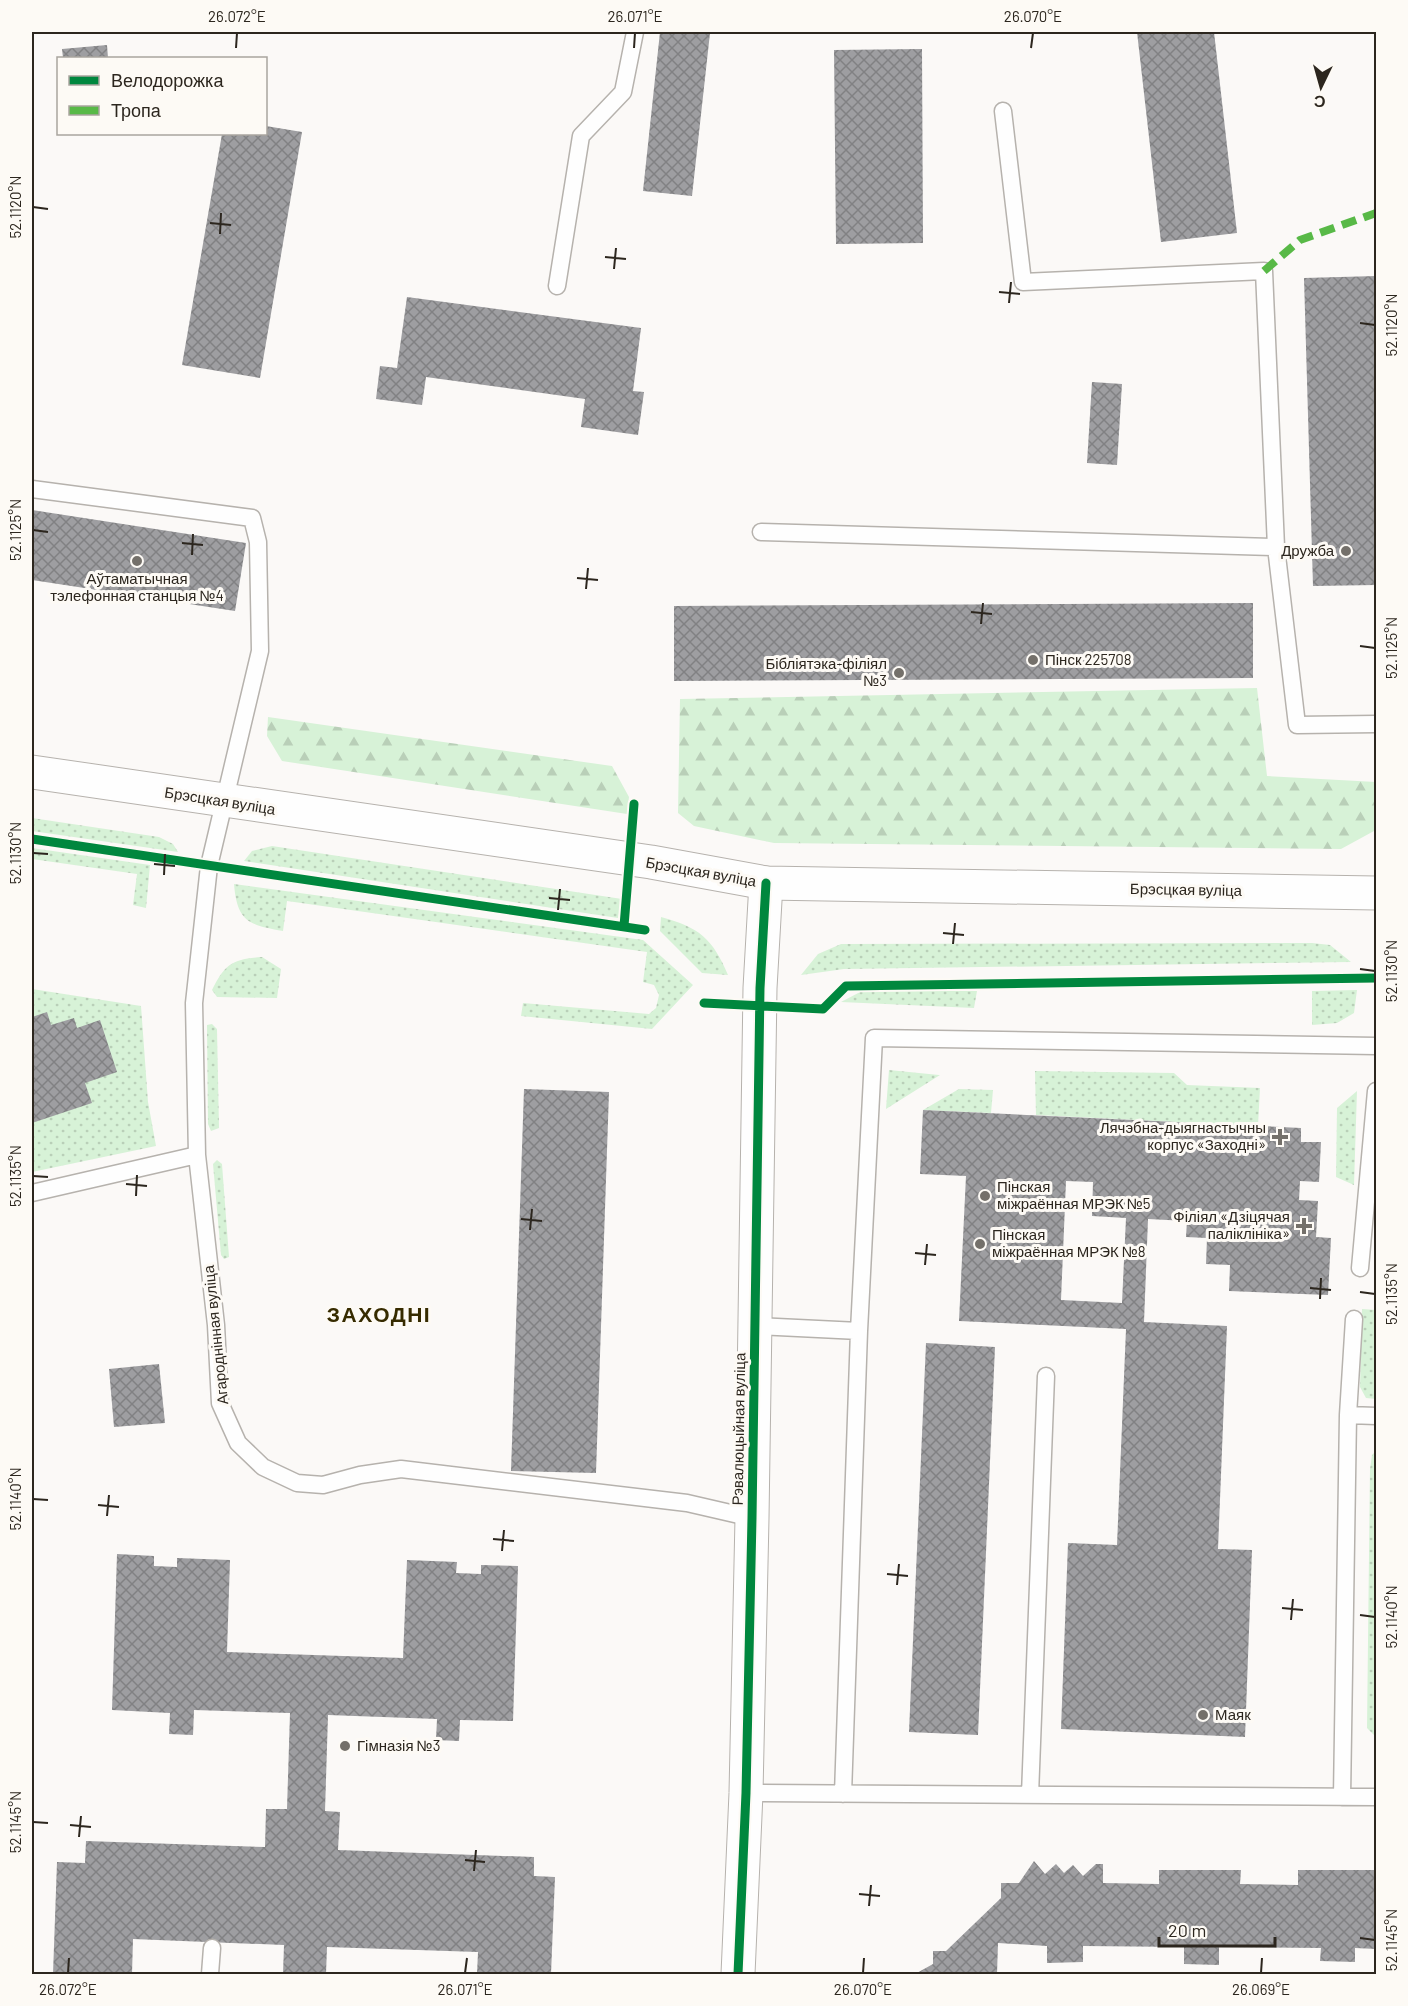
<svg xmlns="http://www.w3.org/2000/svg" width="1408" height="2006" font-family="Barlow,sans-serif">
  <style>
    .grass { fill: url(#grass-dots) }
    .forest { fill: url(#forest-firs) }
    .building { fill: url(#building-cross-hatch); fill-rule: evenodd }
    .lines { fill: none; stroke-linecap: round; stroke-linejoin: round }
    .lane-casing { stroke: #b6b2ad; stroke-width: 19 }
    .secondary-casing { stroke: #b6b2ad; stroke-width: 35 }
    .primary-casing { stroke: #b6b2ad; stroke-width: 35 }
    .lane { stroke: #fefefe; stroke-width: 16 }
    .secondary { stroke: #fefefe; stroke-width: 33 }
    .primary { stroke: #fefefe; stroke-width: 33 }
    .quiet { stroke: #58b947; stroke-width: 8; stroke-dasharray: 15 8; stroke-linecap: butt }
    .cycleway-casing { stroke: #fdfaf5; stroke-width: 13 }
    .cycleway { stroke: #00873e; stroke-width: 9 }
    .ticks { fill: none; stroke: #2c261e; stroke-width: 2 }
    .poi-dot { fill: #74706a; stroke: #fdfaf5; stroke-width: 2 }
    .labels { text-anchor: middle; stroke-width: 6; stroke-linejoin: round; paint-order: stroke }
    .poi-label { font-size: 15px; fill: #2c261e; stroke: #fdfaf5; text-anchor: start }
    .street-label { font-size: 15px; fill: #2c261e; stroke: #fdfaf5 }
    .district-label { font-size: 21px; font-weight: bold; letter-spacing: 1.5px; fill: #362b00; stroke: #fdfaf5 }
    .neatline { fill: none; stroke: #2c261e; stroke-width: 2 }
    .ticks-label { font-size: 15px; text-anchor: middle; fill: #2c261e }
  </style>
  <defs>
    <pattern id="grass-dots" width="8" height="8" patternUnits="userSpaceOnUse" patternTransform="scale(1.5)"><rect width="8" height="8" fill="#d7f2d7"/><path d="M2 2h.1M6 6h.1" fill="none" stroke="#b9cfb8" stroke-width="1.8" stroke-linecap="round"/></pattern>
    <pattern id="forest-firs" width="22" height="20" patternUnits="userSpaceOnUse" patternTransform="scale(1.5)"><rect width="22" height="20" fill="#d7f2d7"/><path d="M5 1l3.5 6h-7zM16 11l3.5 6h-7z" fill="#b9cfb8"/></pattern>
    <pattern id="building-cross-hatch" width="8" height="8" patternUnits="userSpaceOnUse" patternTransform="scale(1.5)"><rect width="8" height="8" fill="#9e9ea1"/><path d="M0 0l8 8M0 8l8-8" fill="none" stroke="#818183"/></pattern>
  </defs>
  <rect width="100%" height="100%" fill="#fbf9f7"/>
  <path class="grass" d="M32,818L159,837L173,844L178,852L32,831Z
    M272,846L622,899L618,918L244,861L252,851Z
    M32,848L150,865L146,908L133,905L137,874L32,859Z
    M234,884L643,940L693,985L652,1029L521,1016L523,1003L649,1014L656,1008L659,995L654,985L643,982L647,952L287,901L283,931C248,925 237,921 234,884Z
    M661,917C699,927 713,939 728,975L702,973L660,931Z
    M1312,943L1330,945L1351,962L844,969L801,975L818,954L841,944Z
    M262,957L281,969L277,998L217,997L212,990C225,964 232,959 262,957Z
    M32,989L141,1006L148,1102L156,1146L32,1172Z
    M1357,990L1354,1013L1337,1023L1312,1025V991Z
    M862,991H977L974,1008L841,1002Z
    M212,1024L217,1029L219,1128L211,1131L208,1124L207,1025Z
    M889,1070L939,1075H940L886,1109Z
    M1035,1071L1174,1073L1187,1085L1260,1088L1258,1126L1036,1115Z
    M959,1089L993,1090L991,1113L923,1110Z
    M1357,1091L1354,1185L1336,1177L1337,1108Z
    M217,1160L222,1164L229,1257L224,1259L221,1255L213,1164Z
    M1362,1309L1376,1310V1399L1366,1398L1360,1387Z
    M1376,1451V1737L1367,1728L1370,1469L1372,1455Z"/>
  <path class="forest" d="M1257,688L1267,776L1376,782L1374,831L1341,849L774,843L694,826L678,813L680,699Z
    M268,717L612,766L629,797L627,814L282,761L267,736Z"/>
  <path class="building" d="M660,32L710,33L692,196L643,191Z
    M1137,32H1214L1237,233L1161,242Z
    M107,45L108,58H63L62,49Z
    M922,49L923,243L836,244L834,50Z
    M266,126L302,132L260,378L182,365L222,134H266Z
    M1376,276V585L1313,586L1304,278Z
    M407,297L641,328L633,391L644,392L638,435L581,427L585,399L426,377L422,405L376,399L380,366L397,368Z
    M1092,382L1122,384L1117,465L1087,463Z
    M32,510L246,543L235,611L32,580Z
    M1253,603V678L674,681V606Z
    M47,1012L51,1025L74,1018L77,1028L100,1020L117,1072L85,1083L92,1103L32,1123V1017Z
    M524,1089L609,1092L596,1473L511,1471Z
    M923,1110L1301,1128V1142H1321L1319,1182L1300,1181L1299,1200L1318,1201L1316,1237L1331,1238L1328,1295L1229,1291L1230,1265L1206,1264L1207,1238L1186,1237L1187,1221L1148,1219L1144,1322L1227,1326L1218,1549L1252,1550L1245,1737L1061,1729L1068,1543L1117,1545L1126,1329L959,1321L966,1176L920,1174ZM1066,1181L1093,1182L1092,1216L1126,1218L1122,1303L1061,1300Z
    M926,1343L995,1347L978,1735L909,1732Z
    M159,1364L165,1423L114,1427L109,1369Z
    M117,1554L154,1556V1566L177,1567V1558L230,1560L227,1652L403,1658L407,1560L457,1562L456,1573L481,1574V1565L518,1566L513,1721L460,1720L459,1741L436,1740L437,1719L328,1715L325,1811L340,1812L338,1850L534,1857V1876L555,1877L551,1974H477L478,1952L327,1947L326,1974H283L284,1945L133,1939L132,1974H53L57,1862L85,1863L86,1841L265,1847L266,1809H287L290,1713L194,1710L193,1735L169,1734L170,1713L112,1710Z
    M1034,1861L1045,1874L1056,1864L1064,1873L1073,1865L1083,1876L1096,1864H1103V1883L1159,1884V1870H1241L1240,1884L1298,1885V1870H1376V1949L1355,1948V1962L1320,1961L1321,1948L1219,1947V1965L1184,1964V1947L1083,1946V1962L1047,1963V1946L998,1943L997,1974H915L933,1964V1951H946L1001,1898V1883H1019Z"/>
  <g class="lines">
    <g class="lane-casing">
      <path id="lane" d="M1003,111L1023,282L1264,271L1276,547
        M557,286L581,136L623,92L635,32
        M32,489L252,518L258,542L260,651L209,866L194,1003L197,1155L216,1325L220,1403L238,1443L263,1467L297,1483L323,1485L360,1475L401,1469L687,1503L752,1518
        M761,532L1276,547L1297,725L1376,724
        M32,1193L197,1155
        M1360,1268L1376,1091
        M755,1326L859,1331L874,1038L1376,1046
        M1348,1415L1376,1416
        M746,1793L1376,1797
        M843,1794L859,1331
        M1030,1795L1046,1376
        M1342,1797L1348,1415L1354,1319
        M210,1974L212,1948"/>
    </g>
    <g class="secondary-casing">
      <path id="secondary" d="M738,1974L746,1793L752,1518L760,988L766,883"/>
    </g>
    <g class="primary-casing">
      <path id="primary" d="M32,772L651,862L766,883L1376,893"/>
    </g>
    <use href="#lane" class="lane"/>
    <use href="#secondary" class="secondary"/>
    <use href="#primary" class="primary"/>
    <path class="quiet" d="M1264,271L1300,240L1376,213"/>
    <g class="cycleway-casing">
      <path id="cycleway" d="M32,839L645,930
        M624,926L634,804
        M704,1003L823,1009L846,986L1376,978
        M738,1974L746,1793L752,1518L760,988L766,883"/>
    </g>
    <use href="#cycleway" class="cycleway"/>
  </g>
  <path class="ticks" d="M236,48L237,33M634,48L635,33M1031,48L1033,33M33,207L48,209M210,223L231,225M220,234L221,213M605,257L626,259M614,269L616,248M999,292L1020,294M1009,303L1011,282M1360,323L1375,325M33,530L48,532M182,543L203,545M192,555L193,534M577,578L598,580M586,589L588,568M971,612L992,614M981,624L983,603M1360,646L1375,648M33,853L48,854M154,864L175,866M164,875L165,854M549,898L570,900M558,910L560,889M943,933L964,935M953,944L955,923M1360,969L1375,971M33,1176L48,1177M126,1184L147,1186M136,1196L137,1175M521,1219L542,1221M530,1230L532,1209M915,1253L936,1255M925,1265L927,1244M1310,1288L1331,1290M1360,1292L1375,1294M1320,1299L1321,1278M33,1499L48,1500M98,1505L119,1507M107,1516L109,1495M493,1539L514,1541M502,1551L504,1530M887,1574L908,1576M897,1585L899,1564M1282,1608L1303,1610M1360,1615L1375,1617M1291,1620L1293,1599M33,1822L48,1823M70,1825L91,1827M79,1837L81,1816M465,1860L485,1862M474,1871L476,1850M859,1894L880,1896M869,1906L871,1885M1360,1938L1375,1940M68,1973L69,1958M465,1973L467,1958M863,1973L864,1958M1261,1973L1262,1958"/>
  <g class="poi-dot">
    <circle cx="1346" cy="551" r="6"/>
    <circle cx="137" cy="561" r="6"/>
    <circle cx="1033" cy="660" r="6"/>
    <circle cx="899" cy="673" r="6"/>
    <path d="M1277 1128h6v6h6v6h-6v6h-6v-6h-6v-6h6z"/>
    <circle cx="985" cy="1196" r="6"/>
    <path d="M1301 1217h6v6h6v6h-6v6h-6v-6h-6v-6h6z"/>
    <circle cx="980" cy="1244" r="6"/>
    <circle cx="1203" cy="1715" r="6"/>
    <circle cx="345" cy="1746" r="6"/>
  </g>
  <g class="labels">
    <g class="poi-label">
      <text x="1334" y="556" text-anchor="end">Дружба</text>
      <text x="137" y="584" text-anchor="middle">Аўтаматычная<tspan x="137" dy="17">тэлефонная станцыя №4</tspan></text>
      <text x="1045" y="665">Пінск 225708</text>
      <text x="887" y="669" text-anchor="end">Бібліятэка-філіял<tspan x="887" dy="17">№3</tspan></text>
      <text x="1266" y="1133" text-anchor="end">Лячэбна-дыягнастычны<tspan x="1266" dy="17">корпус «Заходні»</tspan></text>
      <text x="997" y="1192">Пінская<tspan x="997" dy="17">міжраённая МРЭК №5</tspan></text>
      <text x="1290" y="1222" text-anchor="end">Філіял «Дзіцячая<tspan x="1290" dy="17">паліклініка»</tspan></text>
      <text x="992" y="1240">Пінская<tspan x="992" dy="17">міжраённая МРЭК №8</tspan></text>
      <text x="1215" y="1720">Маяк</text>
      <text x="357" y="1751">Гімназія №3</text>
    </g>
    <g class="street-label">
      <text transform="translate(220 801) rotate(9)" y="5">Брэсцкая вуліца</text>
      <text transform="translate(701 872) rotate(10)" y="5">Брэсцкая вуліца</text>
      <text transform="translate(1186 890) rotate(1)" y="5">Брэсцкая вуліца</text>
      <text transform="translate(216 1335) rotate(-96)" y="5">Агароднінная вуліца</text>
      <text transform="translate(739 1429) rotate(-89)" y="5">Рэвалюцыйная вуліца</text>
    </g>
    <g class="district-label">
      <text x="379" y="1322">ЗАХОДНІ</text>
    </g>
  </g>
  <rect width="1408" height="2006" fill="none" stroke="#fdfaf5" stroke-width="66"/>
  <rect x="57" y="57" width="210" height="78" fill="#fdfaf5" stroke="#a9a59f" stroke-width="1.5"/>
  <rect x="69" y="76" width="30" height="9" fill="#00873e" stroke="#a9a59f" stroke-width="1.5"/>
  <text x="111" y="87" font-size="18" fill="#2c261e">Велодорожка</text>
  <rect x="69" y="106" width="30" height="9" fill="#58b947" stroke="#a9a59f" stroke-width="1.5"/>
  <text x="111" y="117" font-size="18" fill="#2c261e">Тропа</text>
  <g transform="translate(1321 87) rotate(185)" stroke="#fdfaf5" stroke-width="4.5" paint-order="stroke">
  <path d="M0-4.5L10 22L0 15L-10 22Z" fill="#2c261e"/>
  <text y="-9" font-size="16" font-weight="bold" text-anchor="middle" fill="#2c261e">С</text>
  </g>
  <path d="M1159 1937v9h116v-9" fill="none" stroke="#2c261e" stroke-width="3"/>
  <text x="1168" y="1937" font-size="18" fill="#2c261e" stroke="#fdfaf5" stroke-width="4.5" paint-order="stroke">20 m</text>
  <rect x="33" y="33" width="1342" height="1940" class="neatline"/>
  <g class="ticks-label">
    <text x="237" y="22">26.072°E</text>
    <text x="635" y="22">26.071°E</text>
    <text x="1033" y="22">26.070°E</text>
    <text transform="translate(16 207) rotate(-90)" y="5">52.1120°N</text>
    <text transform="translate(1392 325) rotate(-90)" y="5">52.1120°N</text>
    <text transform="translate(16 530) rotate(-90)" y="5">52.1125°N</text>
    <text transform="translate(1392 648) rotate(-90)" y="5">52.1125°N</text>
    <text transform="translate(16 853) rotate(-90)" y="5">52.1130°N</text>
    <text transform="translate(1392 971) rotate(-90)" y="5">52.1130°N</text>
    <text transform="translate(16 1176) rotate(-90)" y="5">52.1135°N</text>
    <text transform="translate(1392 1294) rotate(-90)" y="5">52.1135°N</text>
    <text transform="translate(16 1499) rotate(-90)" y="5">52.1140°N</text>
    <text transform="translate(1392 1617) rotate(-90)" y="5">52.1140°N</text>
    <text transform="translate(16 1822) rotate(-90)" y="5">52.1145°N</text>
    <text transform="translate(1392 1940) rotate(-90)" y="5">52.1145°N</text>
    <text x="68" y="1995">26.072°E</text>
    <text x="465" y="1995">26.071°E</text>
    <text x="863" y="1995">26.070°E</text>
    <text x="1261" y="1995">26.069°E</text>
  </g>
</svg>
